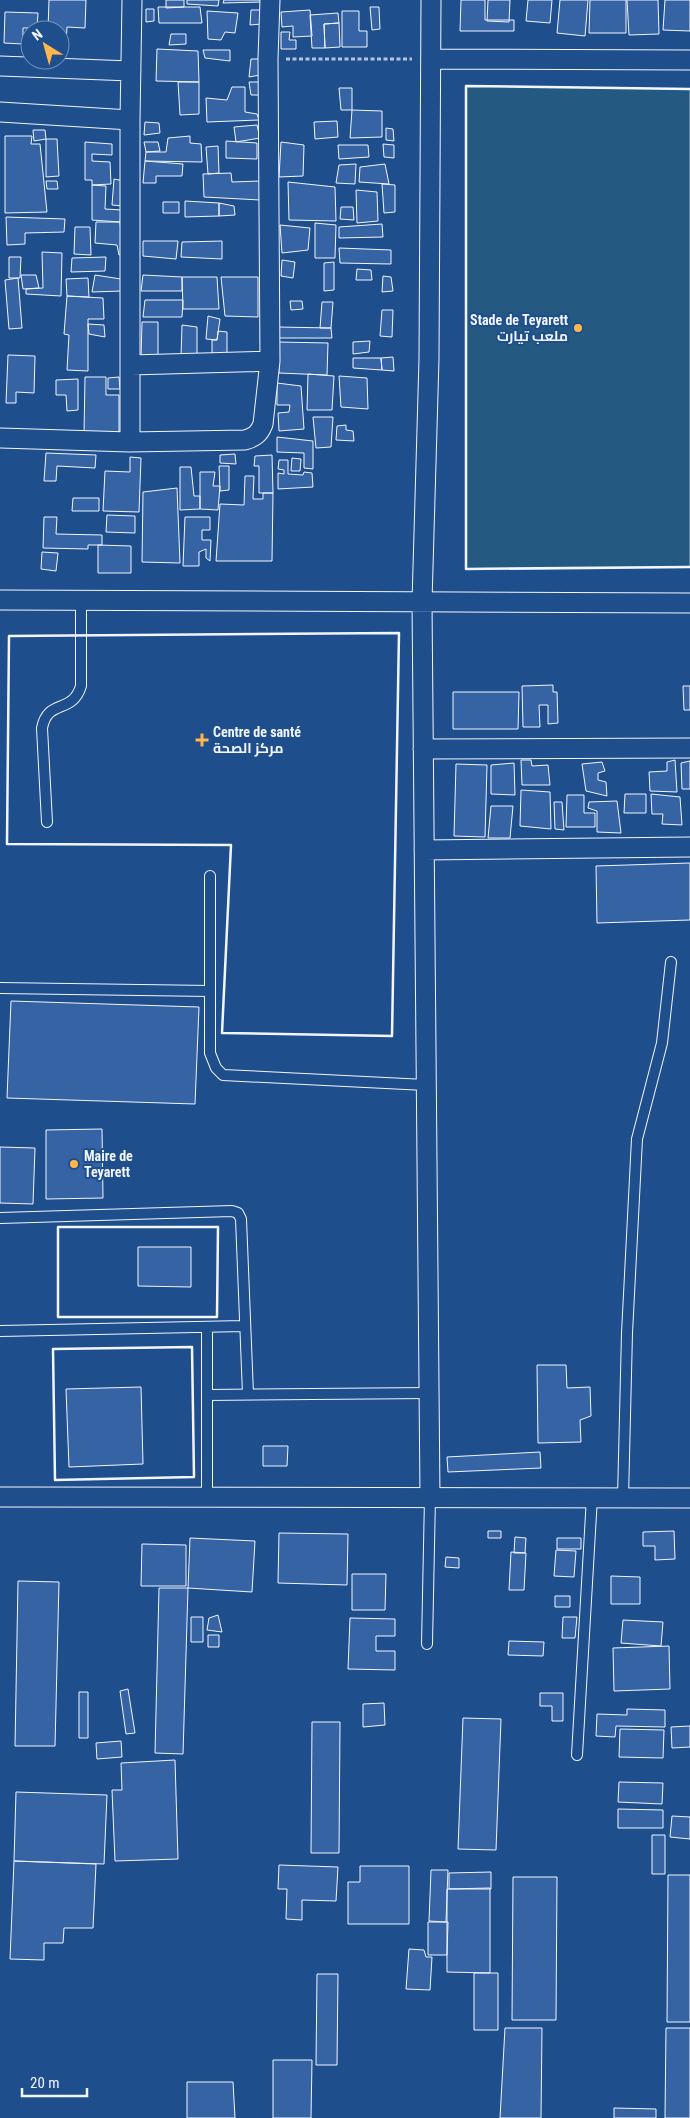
<svg xmlns="http://www.w3.org/2000/svg" width="690" height="2118" font-family="'Roboto Condensed',Cairo,sans-serif">
  <style>
    .green { fill: #245a82; stroke: #a8bbd7 }
    .building { fill: #3563a3; stroke: #f2f6ff }
    .lines { fill: none; stroke-linecap: round; stroke-linejoin: round }
    .lane-casing { stroke: #f2f6ff; stroke-width: 12 }
    .street-casing { stroke: #f2f6ff; stroke-width: 21 }
    .path { stroke: #b3c4dc; stroke-width: 3; stroke-dasharray: 4 2.5; stroke-linecap: butt }
    .lane { stroke: #1f4e8c; stroke-width: 10 }
    .street { stroke: #1f4e8c; stroke-width: 19 }
    .wall { stroke: #f2f6ff; stroke-width: 2.5 }
    .poi-dot { fill: #ffb74d; stroke: #1f4e8c; stroke-width: 2 }
    .labels { text-anchor: middle; stroke-width: 4; stroke-linejoin: round; paint-order: stroke }
    .poi-label { font-size: 14px; font-weight: bold; fill: #f2f6ff; stroke: #1f4e8c; text-anchor: start }
  </style>
  <rect width="100%" height="100%" fill="#1f4e8c"/>
  <path class="green" d="M466,86L690,89V567L466,569Z"/>
  <path class="building" d="M49,0H86L85,28L67,27L66,45H60V30H48Z
    M166,0H184V7L166,8Z
    M187,0H219L218,6L187,4Z
    M224,0H262V2L223,3Z
    M461,0H485V20H514V31H460Z
    M488,0H510L509,22L487,21Z
    M528,0H552L550,23L526,21Z
    M560,0H588L585,36L557,33Z
    M590,0H626V33H589Z
    M627,0H658L659,34L629,35Z
    M665,0H690V31L663,30Z
    M158,7H200L202,23H159Z
    M370,7H379L380,29L372,30Z
    M146,9H154V21L146,22Z
    M251,10H262V24L250,25Z
    M310,10L312,36L293,37V26L282,27L281,12Z
    M207,11L238,13L235,33L225,32L221,40L208,39Z
    M342,11H359V31H367V47H342Z
    M5,12L38,13L37,28H23V44L4,43Z
    M338,13L339,23L324,24L325,48H312L310,15Z
    M339,23L340,47L325,48L324,24Z
    M281,32H290L289,40H296V49H281Z
    M171,34H186V44L169,45Z
    M157,49L198,51L199,82L156,81Z
    M203,50H230V61L205,58Z
    M251,59H261L260,75L249,77Z
    M178,82H199V114L180,115Z
    M249,82H262L260,95H251Z
    M232,87H245V112L257,114L259,120L207,122L206,98L227,100Z
    M339,88H352V110H341Z
    M352,110L382,111V137L350,138Z
    M337,121L338,137L315,139L314,122Z
    M145,122L159,123L160,133L144,135Z
    M257,125L260,138L236,142L234,127Z
    M386,128L393,129L394,141L386,140Z
    M33,130H45L46,139L34,141Z
    M5,136H32L31,144H40L47,212L5,213Z
    M190,136V143L201,144L202,162L145,161L146,152H166L168,138Z
    M46,139H57L59,176L46,177Z
    M226,141L257,143V159L226,158Z
    M85,142L112,144V155L92,154V161L110,162L111,184L92,185V180H85Z
    M144,142H158L160,151L146,152Z
    M281,142L304,145L303,176L279,177Z
    M383,144L394,145V158L384,157Z
    M338,145H368L369,157L339,159Z
    M218,146L219,173L208,174L206,147Z
    M145,161L183,164L182,176H156V183H143Z
    M356,164L355,184L336,183L339,165Z
    M385,164L389,184L359,182L360,167Z
    M231,173L232,182L260,181V200L204,197L203,174Z
    M114,179L124,181L123,206L112,205Z
    M46,181H57L58,189H47Z
    M288,182L335,187L336,221L289,220Z
    M382,184L395,185V212L384,213Z
    M92,185L106,186L105,209L122,210L120,222L92,220Z
    M356,190L377,192L378,221L357,223Z
    M185,201L219,203V216L185,217Z
    M163,202H179V213H163Z
    M219,203L234,206L235,215L219,216Z
    M341,207H353L354,220L340,219Z
    M6,217L65,219L64,232L25,233V244L7,245Z
    M96,222H120L123,254L119,255L117,245L95,243Z
    M315,223L336,225L335,258H315Z
    M382,224L383,237L339,238V227Z
    M280,225L310,228L308,250L282,253Z
    M75,227H90L91,255L74,254Z
    M143,241H178L176,259L143,256Z
    M222,241V259L181,257L182,242Z
    M339,248L391,250V264L340,263Z
    M42,252L62,253L61,296L26,294V289L43,288Z
    M9,257H21L20,278H9Z
    M106,257L105,271L71,272L72,258Z
    M282,260L295,262L293,278L281,276Z
    M334,262V290L324,291V263Z
    M357,269L371,270L372,280H356Z
    M21,275H36L39,288L23,289Z
    M95,275L121,279L122,291L92,292Z
    M143,275L182,277V291H141Z
    M383,276L391,277L393,291L382,292Z
    M182,277H217L219,309H183Z
    M221,277H258V317L225,316Z
    M18,278L22,328L9,329L5,280Z
    M88,278L89,297L67,296L66,279Z
    M67,296L103,298L104,319H88V371L67,370L69,335L64,334Z
    M145,300H183L182,317H143Z
    M290,301H302L303,309L291,310Z
    M322,302H333L331,328H320Z
    M382,310H393L392,337L380,336Z
    M208,316L220,319L217,340L206,339Z
    M142,322H158V357L141,358Z
    M88,324L104,325L105,337L89,334Z
    M182,325L197,327V358L181,357Z
    M278,327L331,328L332,338H278Z
    M218,331L227,332V358L212,356V340H217Z
    M370,341L369,352L353,354V342Z
    M278,342L328,343L327,375L279,373Z
    M8,355L35,356L34,393L16,392V403H6Z
    M393,357L394,371L382,370L381,358Z
    M353,358H381L382,370L353,368Z
    M308,374L334,376L332,410H307Z
    M339,376L367,378L368,409L341,407Z
    M85,377H106V395H119V434H84Z
    M119,377L120,389H108V378Z
    M78,379V410L67,411L66,395H56V380Z
    M277,383L301,386L304,429L279,431L278,413L289,412L290,405H277Z
    M313,417H333L331,447L316,448Z
    M346,425V430L353,431L354,441L336,440L337,426Z
    M277,437L313,441V469L304,468V453L277,452Z
    M46,453L96,455L95,468L57,466L56,481H44Z
    M235,454L236,464L220,463V455Z
    M272,455L273,493H259V466H254L255,456Z
    M130,457L141,458L139,512L103,511L105,471L130,472Z
    M292,458L301,459L300,471H291Z
    M279,460H288V474L303,475L304,472L312,473L313,487L278,489V473L284,474V470L278,469Z
    M219,466H229V490L220,491Z
    M180,467H191L194,496H200V509L180,510Z
    M200,472H215L213,486H220L218,510L200,509Z
    M245,476H254L253,499H263V493H273L272,561H216L220,504L244,505Z
    M177,488L180,563L142,562L143,492Z
    M73,498H99V511H72Z
    M107,515L135,516V533L106,532Z
    M44,517H57L56,534L102,535V545H88V549L43,548Z
    M185,517H210V530H202V540H211L210,561L206,558V549L199,552V566H183Z
    M98,545L131,546V573H98Z
    M42,552L58,553L56,571L41,569Z
    M553,685V692H557L558,723L548,724V705H539L540,727H523L522,686Z
    M683,686H690V710H684Z
    M453,692H519L518,729H453Z
    M521,760H531L532,766L548,765L550,785H522Z
    M675,760L677,792L650,791L649,772L667,771V762Z
    M690,761V789H682L681,763Z
    M602,762L605,771L598,773V780L606,782L607,796L586,791L582,764Z
    M514,763L515,795L491,794V765Z
    M456,764L487,765L485,837L454,836Z
    M521,790L550,792L551,829L520,826Z
    M625,794H646V813H624Z
    M651,794L680,797L682,825L662,824L663,814H652Z
    M567,795H584V813H595V827H566Z
    M617,801L621,833L597,832V811L588,808L589,802Z
    M554,802H562L564,830L555,829Z
    M491,806H513L510,838H488Z
    M690,863V920L597,923L596,866Z
    M11,1001L199,1007L195,1104L7,1098Z
    M102,1129L103,1198L46,1199V1130Z
    M0,1147L35,1148L33,1204L0,1203Z
    M138,1247H191V1287L138,1286Z
    M537,1365H566L567,1388L590,1387L591,1416L580,1420L581,1442L538,1443Z
    M141,1387L143,1464L69,1467L66,1389Z
    M263,1446H288L287,1466H263Z
    M540,1452L541,1468L448,1472L447,1457Z
    M488,1531H501V1538H488Z
    M674,1531L675,1559L655,1560V1546H643V1532Z
    M279,1533L348,1534L347,1585L278,1583Z
    M515,1537L526,1538L525,1553H514Z
    M190,1538L255,1541L252,1592L188,1588Z
    M557,1538H581V1549H557Z
    M142,1544L186,1545V1586H141Z
    M556,1550L576,1551L574,1577L554,1576Z
    M511,1552L526,1553L524,1590H509Z
    M446,1557L459,1558V1568L445,1567Z
    M352,1574H386L385,1610H352Z
    M611,1576L640,1577V1604H611Z
    M18,1581L59,1582L55,1746H15Z
    M159,1588H188L183,1754L155,1753Z
    M555,1596H570V1607H555Z
    M218,1615L222,1632L207,1630L209,1618Z
    M191,1617H203V1642H191Z
    M563,1617H577L575,1638H562Z
    M350,1618L395,1619V1636H376V1651H395V1670L348,1669Z
    M623,1620L663,1622L661,1646L621,1643Z
    M208,1635H219V1647H208Z
    M509,1641L544,1642L543,1656L508,1655Z
    M669,1646L670,1689L614,1691L613,1648Z
    M128,1689L135,1733L126,1734L120,1691Z
    M79,1692H88V1738H79Z
    M540,1693H563V1721H552V1706H540Z
    M384,1703L385,1725L363,1727V1704Z
    M627,1709L665,1710V1727L616,1726L615,1737L596,1736L597,1714L627,1715Z
    M463,1718L501,1719L496,1850L458,1849Z
    M312,1722H340L339,1853H311Z
    M690,1726V1747L672,1748L671,1727Z
    M620,1729L664,1730L663,1758L619,1757Z
    M121,1741L122,1757L97,1759L96,1743Z
    M175,1760L178,1859L115,1861L112,1790H122L121,1763Z
    M619,1782L663,1783L662,1804L618,1802Z
    M16,1792L107,1795L104,1864L14,1861Z
    M618,1809L663,1810V1828H618Z
    M672,1816L690,1817V1839L670,1837Z
    M652,1835H665V1874H652Z
    M14,1861L96,1864L93,1928H64L63,1943H44V1960L10,1959Z
    M279,1865L338,1867L336,1901L302,1900V1920L286,1919L287,1889H278Z
    M360,1866H409V1924H348V1882H360Z
    M431,1870H448L446,1922L429,1921Z
    M491,1872V1889H449V1873Z
    M668,1875H690V2022H667Z
    M513,1877H557L556,2020H512Z
    M490,1888V1973L447,1972V1889Z
    M428,1922H448L447,1955H428Z
    M409,1949L424,1950L426,1957H432L430,1990L406,1989Z
    M474,1973H498V2030H474Z
    M317,1974H338L337,2065H316Z
    M505,2028H542L541,2118H500Z
    M666,2028H690V2118H665Z
    M273,2060H312L311,2118H273Z
    M187,2082H233L235,2118H187Z
    M614,2108L656,2109V2118H614Z"/>
  <g class="lines">
    <g class="lane-casing">
      <path id="lane" d="M47,822L42,728C48,698 72,715 81,686V601
        M210,876V1053L216,1068L223,1075L426,1085
        M0,988L210,991
        M0,1218L232,1211L238,1213L241,1219L248,1394
        M207,1327V1497
        M0,1331L244,1326
        M207,1395L429,1393
        M623,1498L627,1333L637,1139L662,1043L671,962
        M427,1644L430,1497
        M577,1755L592,1497"/>
    </g>
    <g class="street-casing">
      <path id="street" d="M431,59L690,60
        M0,66L131,71
        M0,112L130,120
        M131,365L270,361
        M0,438L130,442L245,440C255,437 259,434 263,424L270,361L268,59L270,0
        M130,442V120L132,0
        M0,600L690,603
        M423,749L690,748
        M424,850L690,847
        M0,1497L690,1498
        M430,1497L422,602L429,359L431,0"/>
    </g>
    <path class="path" d="M286,59H412"/>
    <use href="#lane" class="lane"/>
    <use href="#street" class="street"/>
    <path class="wall" d="M690,89L466,86V569L690,567
      M399,633L392,1036L222,1033L231,845L7,844L9,636Z
      M58,1227H218L217,1317H58Z
      M192,1347L194,1477L55,1480L53,1349Z"/>
  </g>
  <g class="poi-dot">
    <circle cx="578" cy="328" r="5"/>
    <path d="M199.5 732.5h5v5h5v5h-5v5h-5v-5h-5v-5h5z"/>
    <circle cx="74" cy="1164" r="5"/>
  </g>
  <g class="labels">
    <g class="poi-label">
      <text x="568" y="325" text-anchor="end">Stade de Teyarett<tspan x="568" dy="16">ملعب تيارت</tspan></text>
      <text x="213" y="737">Centre de santé<tspan x="213" dy="16">مركز الصحة</tspan></text>
      <text x="84" y="1161">Maire de<tspan x="84" dy="16">Teyarett</tspan></text>
    </g>
  </g>
  <g transform="translate(45 45) rotate(323)"><circle r="24" fill="#1f4e8c" stroke="#7391ba"/>
  <path d="M0-4L9 19L0 12L-9 19Z" fill="#ffb74d"/>
  <text y="-8" font-size="14" font-weight="bold" text-anchor="middle" fill="#f2f6ff">N</text>
  </g>
  <path d="M22 2088v8h65v-8" fill="none" stroke="#f2f6ff" stroke-width="2.5"/>
  <text x="30" y="2088" font-size="15" fill="#f2f6ff" stroke="#1f4e8c" stroke-width="4" paint-order="stroke">20 m</text>
</svg>
